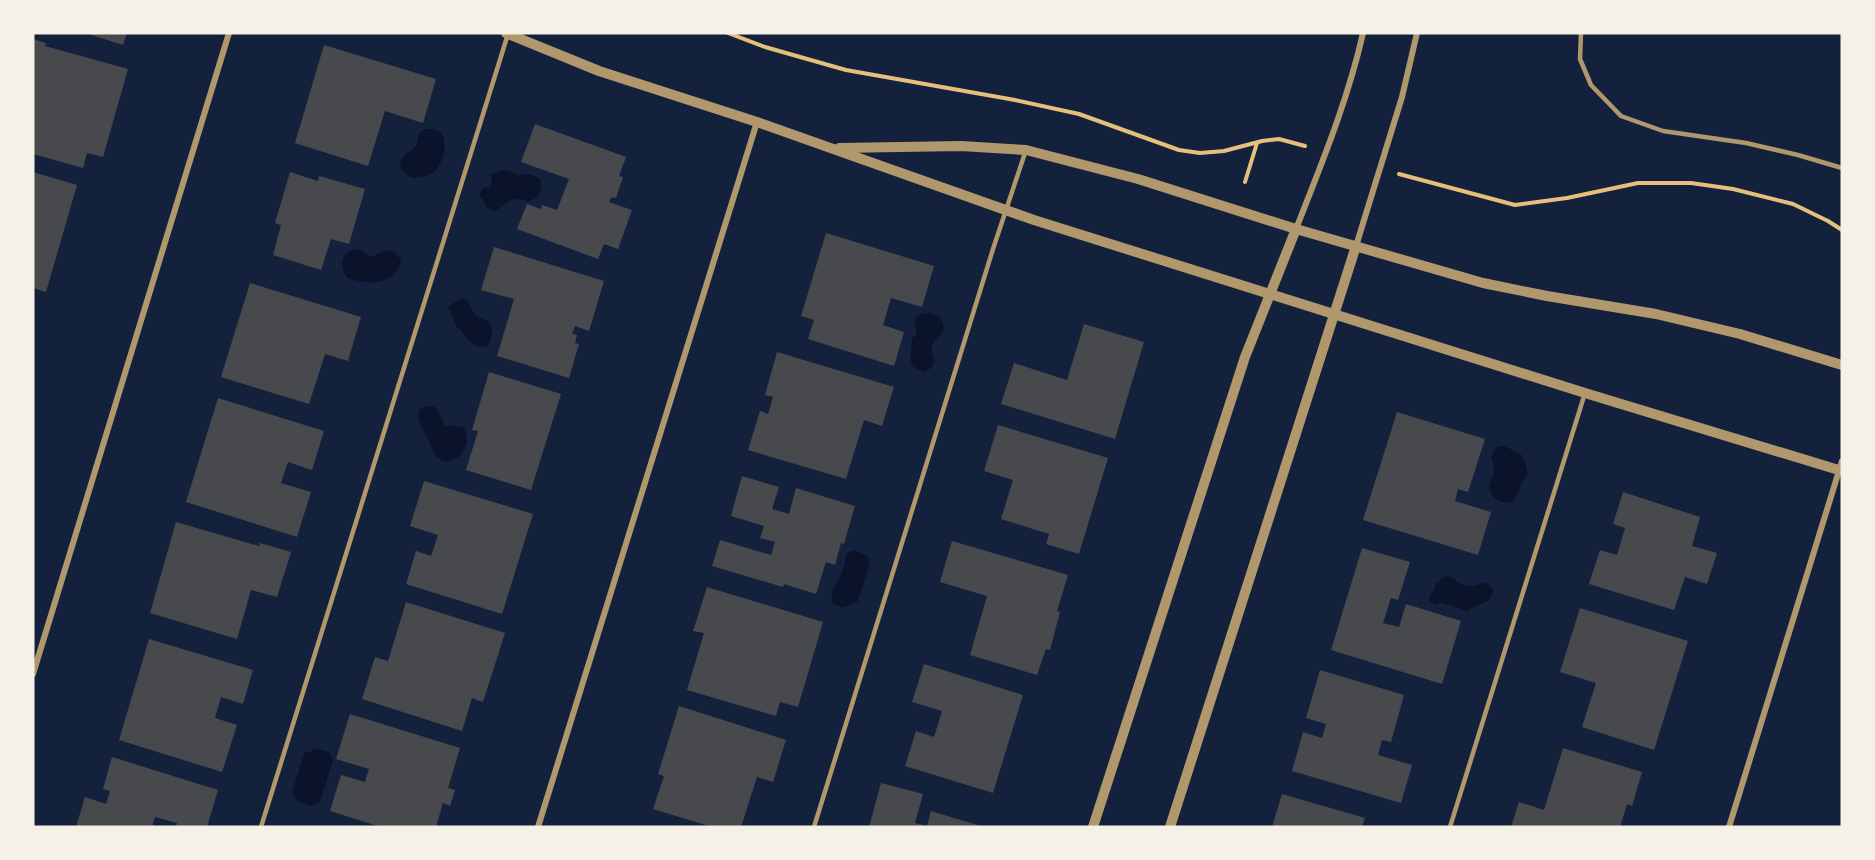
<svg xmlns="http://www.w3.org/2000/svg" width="1875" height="860" font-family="Spectral,serif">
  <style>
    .water { fill: #0b132b }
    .building { fill: #48494c }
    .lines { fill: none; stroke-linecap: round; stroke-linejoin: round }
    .path { stroke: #e5c07b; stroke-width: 4 }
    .service { stroke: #b1986c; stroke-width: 4.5 }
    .minor { stroke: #b1986c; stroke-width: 6 }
    .tertiary { stroke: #b1986c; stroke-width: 10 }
  </style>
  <rect width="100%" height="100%" fill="#14213d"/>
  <path class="water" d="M426,129C430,129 436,129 440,132C450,141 442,169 431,174C426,177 418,177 412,178C400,171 395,162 408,152C410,151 415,148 416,146C418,142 418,136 420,132Z
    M503,170H508L517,175L531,174L540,179C543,188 541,195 532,200L528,201L520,199L510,200L496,211C482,208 487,202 479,196L483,188L490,187L492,184L491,174Z
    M359,249L371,257C386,251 390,245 401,260C398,286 366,285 347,278C338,264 341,251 359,249Z
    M462,298L469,303L475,315L489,321L493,332L488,346C469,350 468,334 456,326L448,307Z
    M925,313C937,313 950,322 940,336C937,340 933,342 931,348C934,361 940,365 923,372L912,366C909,357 912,348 912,338L916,335C916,325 910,315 925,313Z
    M426,406H433L438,410L445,426H462C478,443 453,471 438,458C432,454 431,443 427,437C422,428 417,420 418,410Z
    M1500,446C1509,446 1514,452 1522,455C1523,461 1528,466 1527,472C1527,477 1523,480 1521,484C1517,495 1515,508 1500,501C1495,499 1492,496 1490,491C1488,484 1492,480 1494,474C1496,468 1491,462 1491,456L1496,448Z
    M853,550L867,555L870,562L858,601L843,608L833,604C829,593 835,586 840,577C844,570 845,560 847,553Z
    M1447,575C1455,578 1461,587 1470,586C1476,586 1481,583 1486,582L1493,590C1492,605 1477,603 1468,611C1459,610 1453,604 1443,604L1441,602L1437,605L1429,602L1430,594L1433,592L1436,583Z
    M313,748L329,752L333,760L320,802L313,806L296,801L294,794L292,793L304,753L312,751Z"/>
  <path class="building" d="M85,33H127L123,45Z
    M33,39L46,43L45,46L128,69L103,157L87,153L83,168L33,154V94L35,89L33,88Z
    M324,45L436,79L423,123L385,111L368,166L295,143Z
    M535,124L626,157L619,176L623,177L616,198L612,197L609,202L632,210L618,249L604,244L598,259L517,229L527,204L541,209L542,205L557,210L569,179L521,162Z
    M33,172L77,185L46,292L33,288Z
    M290,172L318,181L319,176L365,189L349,244L331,239L321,270L273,255L281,225L275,223Z
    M826,233L934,266L922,307L891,298L883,325L904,332L894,366L808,339L814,320L801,316Z
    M494,247L604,281L589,331L575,326L572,334L577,335L575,343L579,344L569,378L497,356L514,299L481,290Z
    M250,283L361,317L348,361L325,354L309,404L221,377Z
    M1084,324L1144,342L1115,439L1001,404L1014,363L1067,380Z
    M777,352L894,387L882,426L864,420L846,479L748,450L760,411L768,414L773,397L765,395Z
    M489,372L561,394L531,490L466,470L478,431L472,430Z
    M218,398L324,431L312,470L288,462L281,483L311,492L297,537L186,502Z
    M1397,412L1485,439L1468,492L1458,489L1455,501L1491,512L1478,555L1363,520Z
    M998,425L1108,458L1079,554L1046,544L1049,534L1001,519L1013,480L984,471Z
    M742,476L779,487L772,509L789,514L796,488L855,506L844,544L841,543L835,565L826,562L816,594L784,584L783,587L712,566L720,540L771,555L775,542L760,538L764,526L731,516Z
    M424,481L533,514L502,614L406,584L416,551L431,556L438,535L410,526Z
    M1623,492L1700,517L1692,546L1717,553L1707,584L1685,577L1674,610L1589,584L1600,550L1617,555L1625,528L1613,524Z
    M176,522L259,546L260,543L291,552L277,597L251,590L237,639L150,613Z
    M952,541L1068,575L1057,611L1060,612L1050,650L1046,649L1037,675L970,655L987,596L940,582Z
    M1362,548L1410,562L1398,600L1391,598L1383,623L1399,627L1406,604L1461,621L1442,684L1331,650Z
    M707,587L823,622L798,707L780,702L776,716L687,690L704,633L693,631Z
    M406,602L505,633L483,702L472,698L462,731L362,699L375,657L388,661Z
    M1580,608L1688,641L1654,750L1582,727L1596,683L1560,672Z
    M149,639L253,670L243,704L221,697L215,718L237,725L222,772L119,740Z
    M924,664L1023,695L993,793L905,766L916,731L934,737L942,711L912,702Z
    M1320,670L1404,695L1391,742L1382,740L1378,755L1412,765L1401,803L1292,771L1303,732L1322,738L1326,724L1306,718Z
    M679,706L786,740L773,782L757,777L741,827H712L653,809L664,776L658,774Z
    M350,714L460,748L448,788L455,790L450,806L443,803L436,827H381L330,811L341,775L365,782L369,769L336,759Z
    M1563,748L1642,772L1632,806L1627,804L1620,827H1511L1519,802L1544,810Z
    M112,757L218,790L207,827H176L177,823L155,817L152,827H76L85,797L106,804L110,791L103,789Z
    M881,783L923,794L915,823L927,826L931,811L984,827H869Z
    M1282,794L1365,818L1362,827H1272Z"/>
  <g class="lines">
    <path class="path" d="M728,33L765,47L846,70L1015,100L1079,114L1179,150L1200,153L1224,151L1262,141L1279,139L1305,146
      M1399,174L1515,205L1567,198L1638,183H1691L1733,189L1793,204L1828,221L1842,230
      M1245,182L1257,143"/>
    <path class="service" d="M1581,33L1580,59L1591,85L1621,116L1663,131L1746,143L1798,155L1842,168
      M261,827L508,34
      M814,827L993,249L1026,150
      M1450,827L1585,393"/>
    <path class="minor" d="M1296,229C1321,165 1348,100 1363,33
      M1356,246L1402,97L1417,33
      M33,674L229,33
      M538,827L757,122
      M1729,827L1842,461"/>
    <path class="tertiary" d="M506,33L599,71L757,122L1034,220L1585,393L1842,471
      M839,148L961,146L1026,150L1138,179L1296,229L1483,283L1547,296L1656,314L1740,334L1842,365
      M1093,827L1245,357L1296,229
      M1170,827L1356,246"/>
  </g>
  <rect width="1875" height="860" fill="none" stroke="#f6f1e7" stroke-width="69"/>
</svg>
